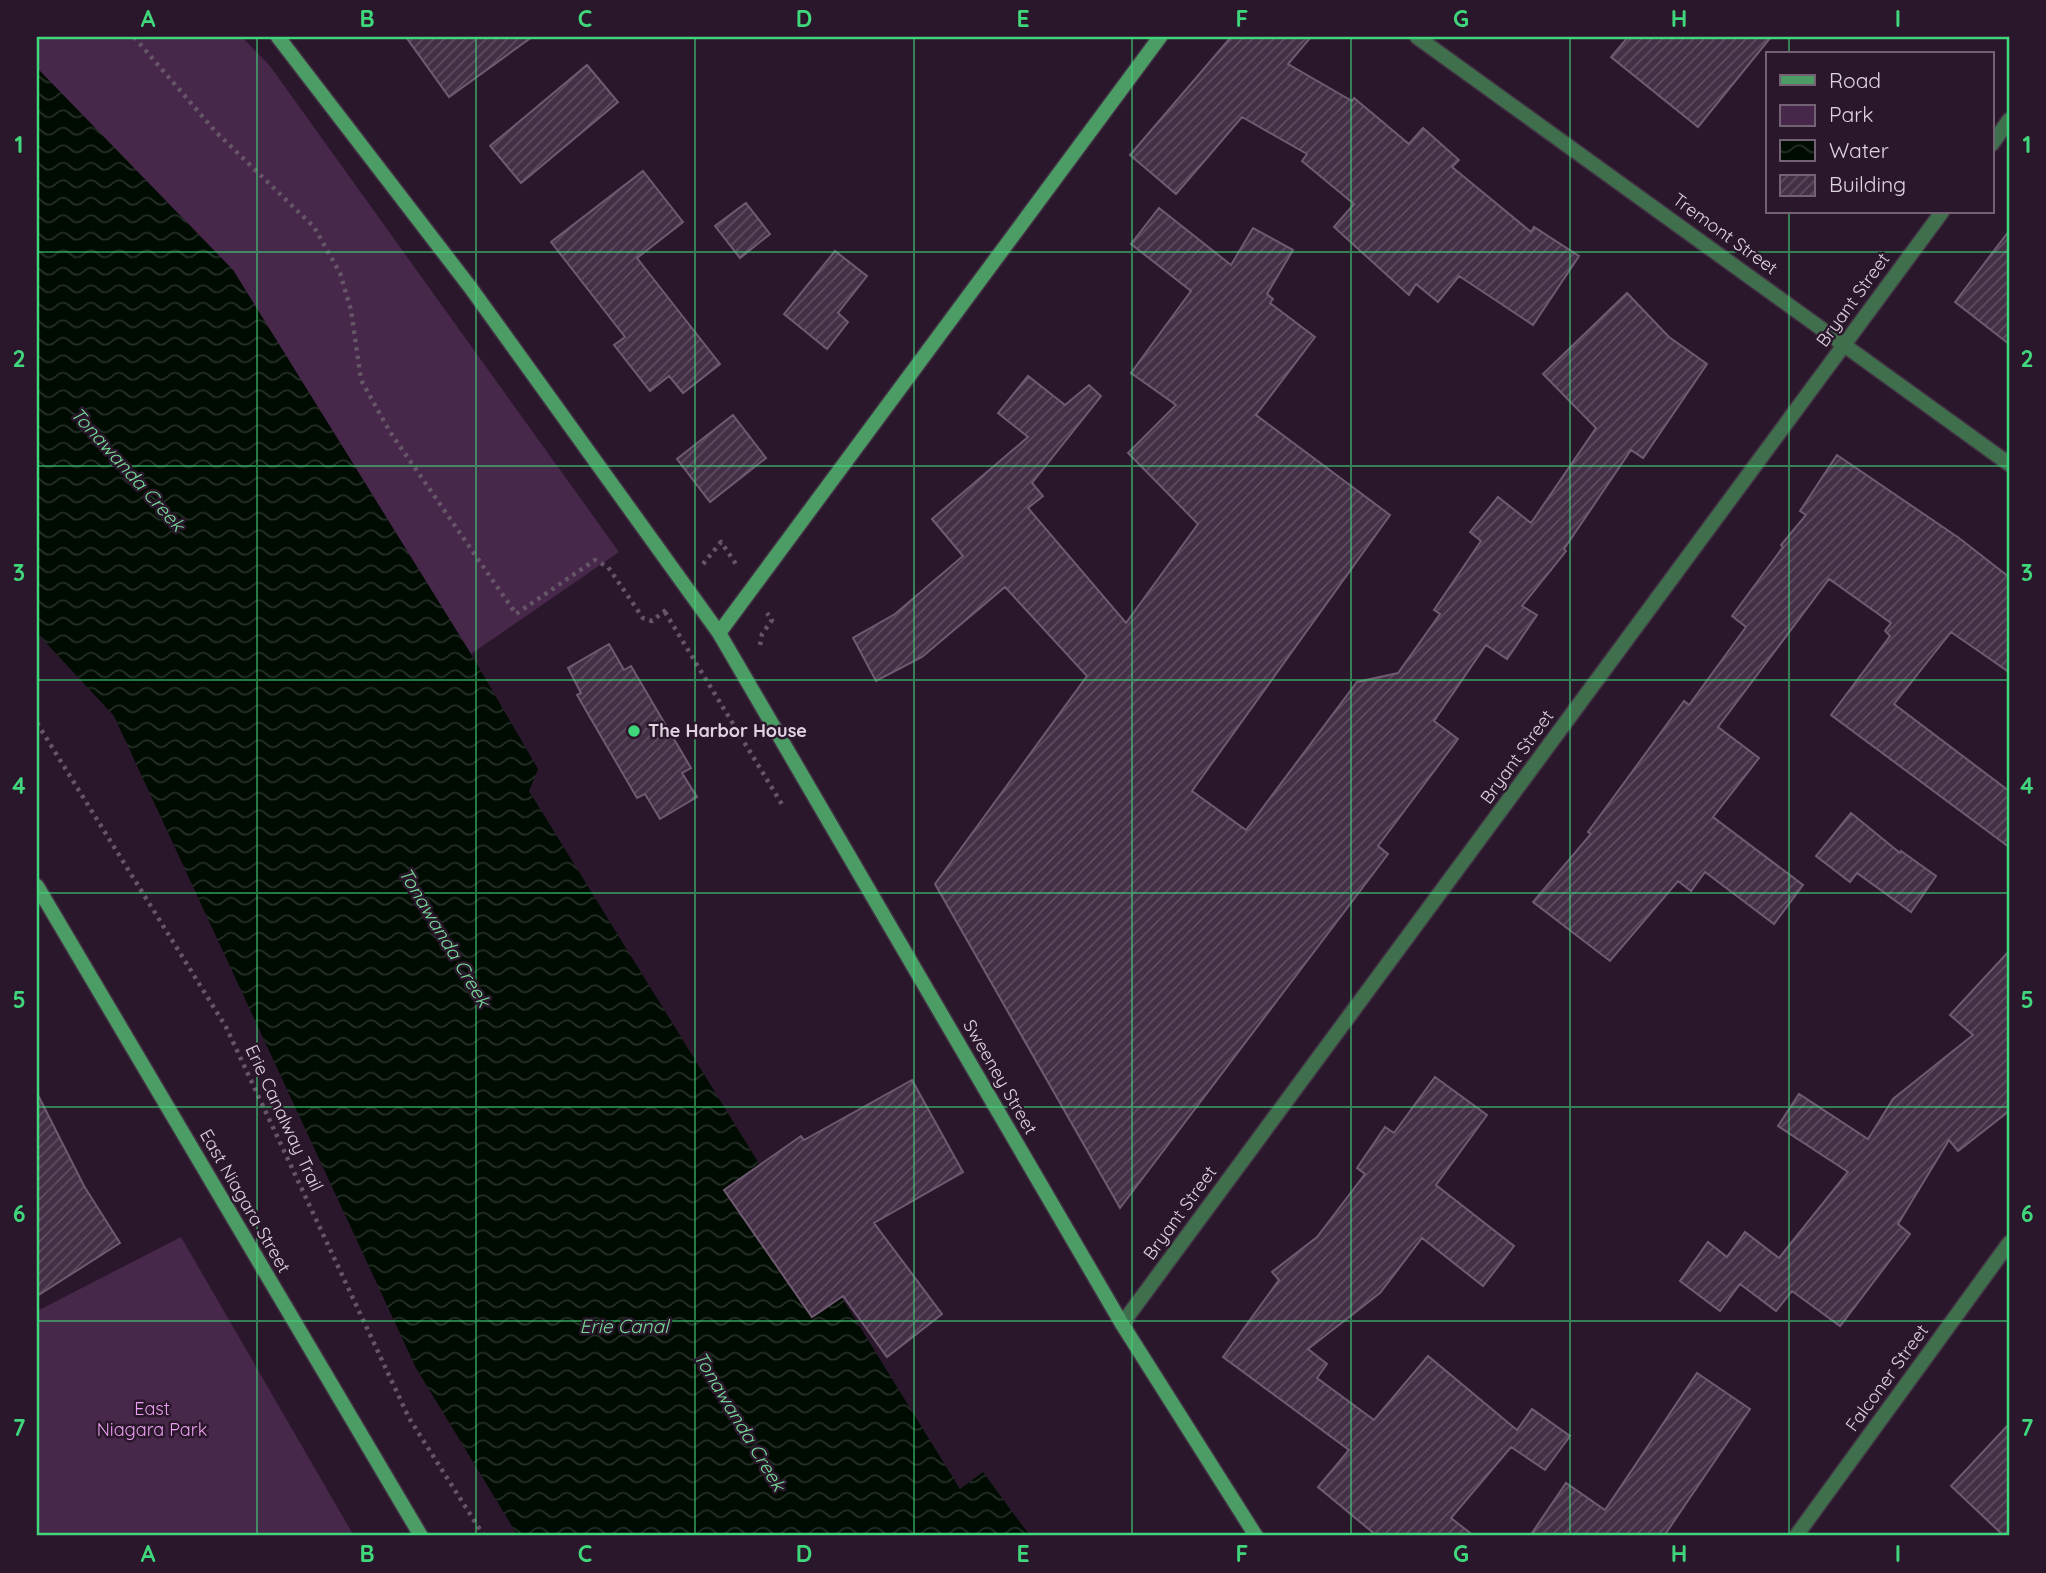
<svg xmlns="http://www.w3.org/2000/svg" width="2046" height="1573" font-family="Quicksand,sans-serif">
  <style>
    .park { fill: #47274a }
    .water { fill: url(#water-waves) }
    .building { fill: url(#building-hatch); stroke: #705a72; stroke-width: 2 }
    .lines { fill: none; stroke-linecap: round; stroke-linejoin: round }
    .street-casing { stroke: #433144; stroke-width: 17 }
    .secondary-casing { stroke: #433144; stroke-width: 17 }
    .path { stroke: #665567; stroke-width: 4.5; stroke-dasharray: 3.5 5; stroke-linecap: butt }
    .street { stroke: #3f6f4d; stroke-width: 14 }
    .secondary { stroke: #4c9c66; stroke-width: 14 }
    .grid { fill: none; stroke: #40d77c; stroke-width: 2; stroke-opacity: 0.55 }
    .poi-dot { fill: #40d77c; stroke: #2a172b; stroke-width: 2.5 }
    .labels { text-anchor: middle; stroke-width: 5; stroke-linejoin: round; paint-order: stroke }
    .street-label { font-size: 18px; fill: #e0d3e0; stroke: #2a172b }
    .poi-label { font-size: 18px; font-weight: bold; fill: #e0d3e0; stroke: #2a172b; text-anchor: start }
    .park-label { font-size: 18px; fill: #eba0f1; stroke: #2a172b }
    .water-label { font-size: 19px; font-style: italic; fill: #77dd97; stroke: #2a172b }
    .neatline { fill: none; stroke: #40d77c; stroke-width: 2.5 }
    .grid-label { font-size: 23px; text-anchor: middle; font-weight: bold; fill: #40d77c }
  </style>
  <defs>
    <pattern id="water-waves" width="16" height="10" patternUnits="userSpaceOnUse" patternTransform="scale(1.75)"><rect width="16" height="10" fill="#000c02"/><path d="M0 5q4-4 8 0t8 0" fill="none" stroke="#252e27"/></pattern>
    <pattern id="building-hatch" width="6" height="6" patternUnits="userSpaceOnUse" patternTransform="scale(1.75)"><rect width="6" height="6" fill="#443046"/><path d="M-1 1l2-2M0 6l6-6M5 7l2-2" fill="none" stroke="#5f4d60"/></pattern>
  </defs>
  <rect width="100%" height="100%" fill="#2a172b"/>
  <path class="park" d="M37,37H242L270,66L619,552L471,654L233,270L37,68Z
    M181,1237L354,1536H37V1311Z"/>
  <path class="water" d="M37,68L233,270L471,654L538,769L529,791L960,1489L983,1472L1030,1536H518L416,1368L114,716L37,633Z"/>
  <path class="building" d="M406,37H532L449,97Z
    M1231,37H1311L1288,64L1352,101L1354,98L1409,144L1423,128L1459,160L1452,167L1531,232L1534,227L1579,256L1533,325L1459,276L1438,302L1416,284L1409,295L1334,227L1354,204L1302,161L1307,154L1242,117L1176,194L1130,155Z
    M1628,37H1771L1698,127L1611,57Z
    M587,65L618,102L521,183L490,146Z
    M643,171L683,222L637,258L720,364L683,393L669,376L650,391L614,345L625,337L551,242Z
    M746,203L770,234L740,258L715,226Z
    M1159,208L1231,265L1253,228L1293,250L1267,294L1273,299L1270,303L1315,337L1256,415L1390,515L1192,791L1246,830L1357,682L1398,673L1440,614L1434,610L1481,541L1470,532L1498,497L1531,523L1596,428L1543,374L1627,293L1669,337L1707,364L1643,458L1631,450L1564,549L1566,551L1522,606L1537,615L1507,659L1486,645L1434,721L1458,739L1378,846L1388,854L1120,1208L935,884L1087,676L1005,587L922,657L876,681L853,638L895,614L963,556L932,519L1028,437L998,413L1028,376L1065,405L1089,385L1101,396L1032,483L1043,496L1028,508L1126,623L1198,524L1128,453L1176,405L1131,373L1191,291L1131,244Z
    M2009,231V344L1955,302Z
    M835,251L867,276L838,313L848,322L827,349L784,314Z
    M733,415L766,458L710,502L677,459Z
    M1837,455L1959,538L2009,577V672L1951,632L1894,704L2009,791V847L1831,715L1890,636L1885,631L1891,623L1829,579L1718,727L1759,758L1713,817L1803,885L1774,924L1705,872L1691,891L1678,881L1610,961L1533,902L1591,834L1588,832L1684,701L1689,705L1746,627L1732,616L1783,547L1781,545L1806,515L1800,511Z
    M609,644L624,670L631,666L691,768L682,773L697,797L660,819L645,794L637,798L577,695L581,693L568,668Z
    M1851,813L1900,853L1901,851L1936,876L1911,912L1857,873L1850,882L1816,856Z
    M2009,951V1111L1958,1151L1949,1140L1898,1224L1910,1234L1840,1326L1792,1291L1776,1311L1740,1284L1720,1311L1680,1281L1708,1242L1727,1257L1745,1232L1779,1258L1848,1172L1778,1126L1799,1094L1868,1139L1893,1099L1973,1035L1950,1015Z
    M1435,1077L1487,1115L1436,1185L1514,1246L1483,1286L1422,1238L1380,1293L1308,1349L1327,1364L1317,1378L1374,1420L1428,1356L1517,1430L1532,1409L1570,1436L1545,1470L1511,1447L1451,1518L1474,1536H1377L1318,1487L1349,1450L1223,1357L1279,1280L1272,1272L1317,1237L1365,1174L1357,1168L1385,1127L1394,1133Z
    M912,1080L963,1172L874,1223L942,1314L887,1357L843,1296L812,1317L724,1190L801,1136L804,1140Z
    M37,1093L84,1186L120,1243L37,1296Z
    M1697,1373L1750,1409L1664,1536H1530L1566,1483L1605,1510Z
    M2009,1424V1536H2004L1951,1486Z"/>
  <g class="lines">
    <g class="street-casing">
      <path id="street" d="M1417,37L2009,464
        M1992,144L2009,120
        M1122,1324L1942,212
        M1796,1536L2009,1243"/>
    </g>
    <g class="secondary-casing">
      <path id="secondary" d="M278,37L470,287L719,633L1122,1324L1256,1536
        M719,633L1160,37
        M37,886L421,1536"/>
    </g>
    <path class="path" d="M134,37L215,131L314,227L340,273L351,310L361,380L390,432L516,614L595,560L608,567L643,618L652,621L667,609
      M703,564L721,542L736,564
      M665,612L783,806
      M760,645L762,634L772,620L767,613
      M37,723L226,1027L409,1418L484,1536"/>
    <use href="#street" class="street"/>
    <use href="#secondary" class="secondary"/>
  </g>
  <path class="grid" d="M257,37V1536M476,37V1536M695,37V1536M914,37V1536M1132,37V1536M1351,37V1536M1570,37V1536M1789,37V54M1789,212V1536M37,252H2009M37,466H2009M37,680H2009M37,893H2009M37,1107H2009M37,1321H2009"/>
  <circle class="poi-dot" cx="634" cy="731" r="7"/>
  <g class="labels">
    <g class="street-label">
      <text transform="translate(1725 234) rotate(36)" y="6">Tremont Street</text>
      <text transform="translate(1853 300) rotate(-54)" y="6">Bryant Street</text>
      <text transform="translate(1517 757) rotate(-54)" y="6">Bryant Street</text>
      <text transform="translate(1000 1077) rotate(60)" y="6">Sweeney Street</text>
      <text transform="translate(284 1118) rotate(65)" y="6">Erie Canalway Trail</text>
      <text transform="translate(245 1201) rotate(60)" y="6">East Niagara Street</text>
      <text transform="translate(1180 1213) rotate(-54)" y="6">Bryant Street</text>
      <text transform="translate(1887 1378) rotate(-54)" y="6">Falconer Street</text>
    </g>
    <g class="poi-label">
      <text x="648" y="737">The Harbor House</text>
    </g>
    <g class="park-label">
      <text x="152" y="1415">East<tspan x="152" dy="21">Niagara Park</tspan></text>
    </g>
    <g class="water-label">
      <text transform="translate(128 469) rotate(48)" y="7">Tonawanda Creek</text>
      <text transform="translate(445 937) rotate(59)" y="7">Tonawanda Creek</text>
      <text x="624" y="1333">Erie Canal</text>
      <text transform="translate(740 1421) rotate(59)" y="7">Tonawanda Creek</text>
    </g>
  </g>
  <rect width="2046" height="1573" fill="none" stroke="#2a172b" stroke-width="77"/>
  <rect x="1766" y="52" width="228" height="161" fill="#2a172b" stroke="#736273" stroke-width="2"/>
  <rect x="1780" y="75" width="35" height="10" fill="#4c9c66" stroke="#736273" stroke-width="2"/>
  <text x="1829" y="88" font-size="21" fill="#e0d3e0">Road</text>
  <rect x="1780" y="105" width="35" height="21" fill="#47274a" stroke="#736273" stroke-width="2"/>
  <text x="1829" y="122" font-size="21" fill="#e0d3e0">Park</text>
  <rect x="1780" y="140" width="35" height="21" fill="url(#water-waves)" stroke="#736273" stroke-width="2"/>
  <text x="1829" y="158" font-size="21" fill="#e0d3e0">Water</text>
  <rect x="1780" y="175" width="35" height="21" fill="url(#building-hatch)" stroke="#736273" stroke-width="2"/>
  <text x="1829" y="192" font-size="21" fill="#e0d3e0">Building</text>
  <rect x="38" y="38" width="1970" height="1496" class="neatline"/>
  <g class="grid-label">
    <text x="148" y="27">A</text>
    <text x="367" y="27">B</text>
    <text x="585" y="27">C</text>
    <text x="804" y="27">D</text>
    <text x="1023" y="27">E</text>
    <text x="1242" y="27">F</text>
    <text x="1461" y="27">G</text>
    <text x="1679" y="27">H</text>
    <text x="1898" y="27">I</text>
    <text x="19" y="153">1</text>
    <text x="2027" y="153">1</text>
    <text x="19" y="367">2</text>
    <text x="2027" y="367">2</text>
    <text x="19" y="581">3</text>
    <text x="2027" y="581">3</text>
    <text x="19" y="794">4</text>
    <text x="2027" y="794">4</text>
    <text x="19" y="1008">5</text>
    <text x="2027" y="1008">5</text>
    <text x="19" y="1222">6</text>
    <text x="2027" y="1222">6</text>
    <text x="19" y="1436">7</text>
    <text x="2027" y="1436">7</text>
    <text x="148" y="1562">A</text>
    <text x="367" y="1562">B</text>
    <text x="585" y="1562">C</text>
    <text x="804" y="1562">D</text>
    <text x="1023" y="1562">E</text>
    <text x="1242" y="1562">F</text>
    <text x="1461" y="1562">G</text>
    <text x="1679" y="1562">H</text>
    <text x="1898" y="1562">I</text>
  </g>
</svg>
